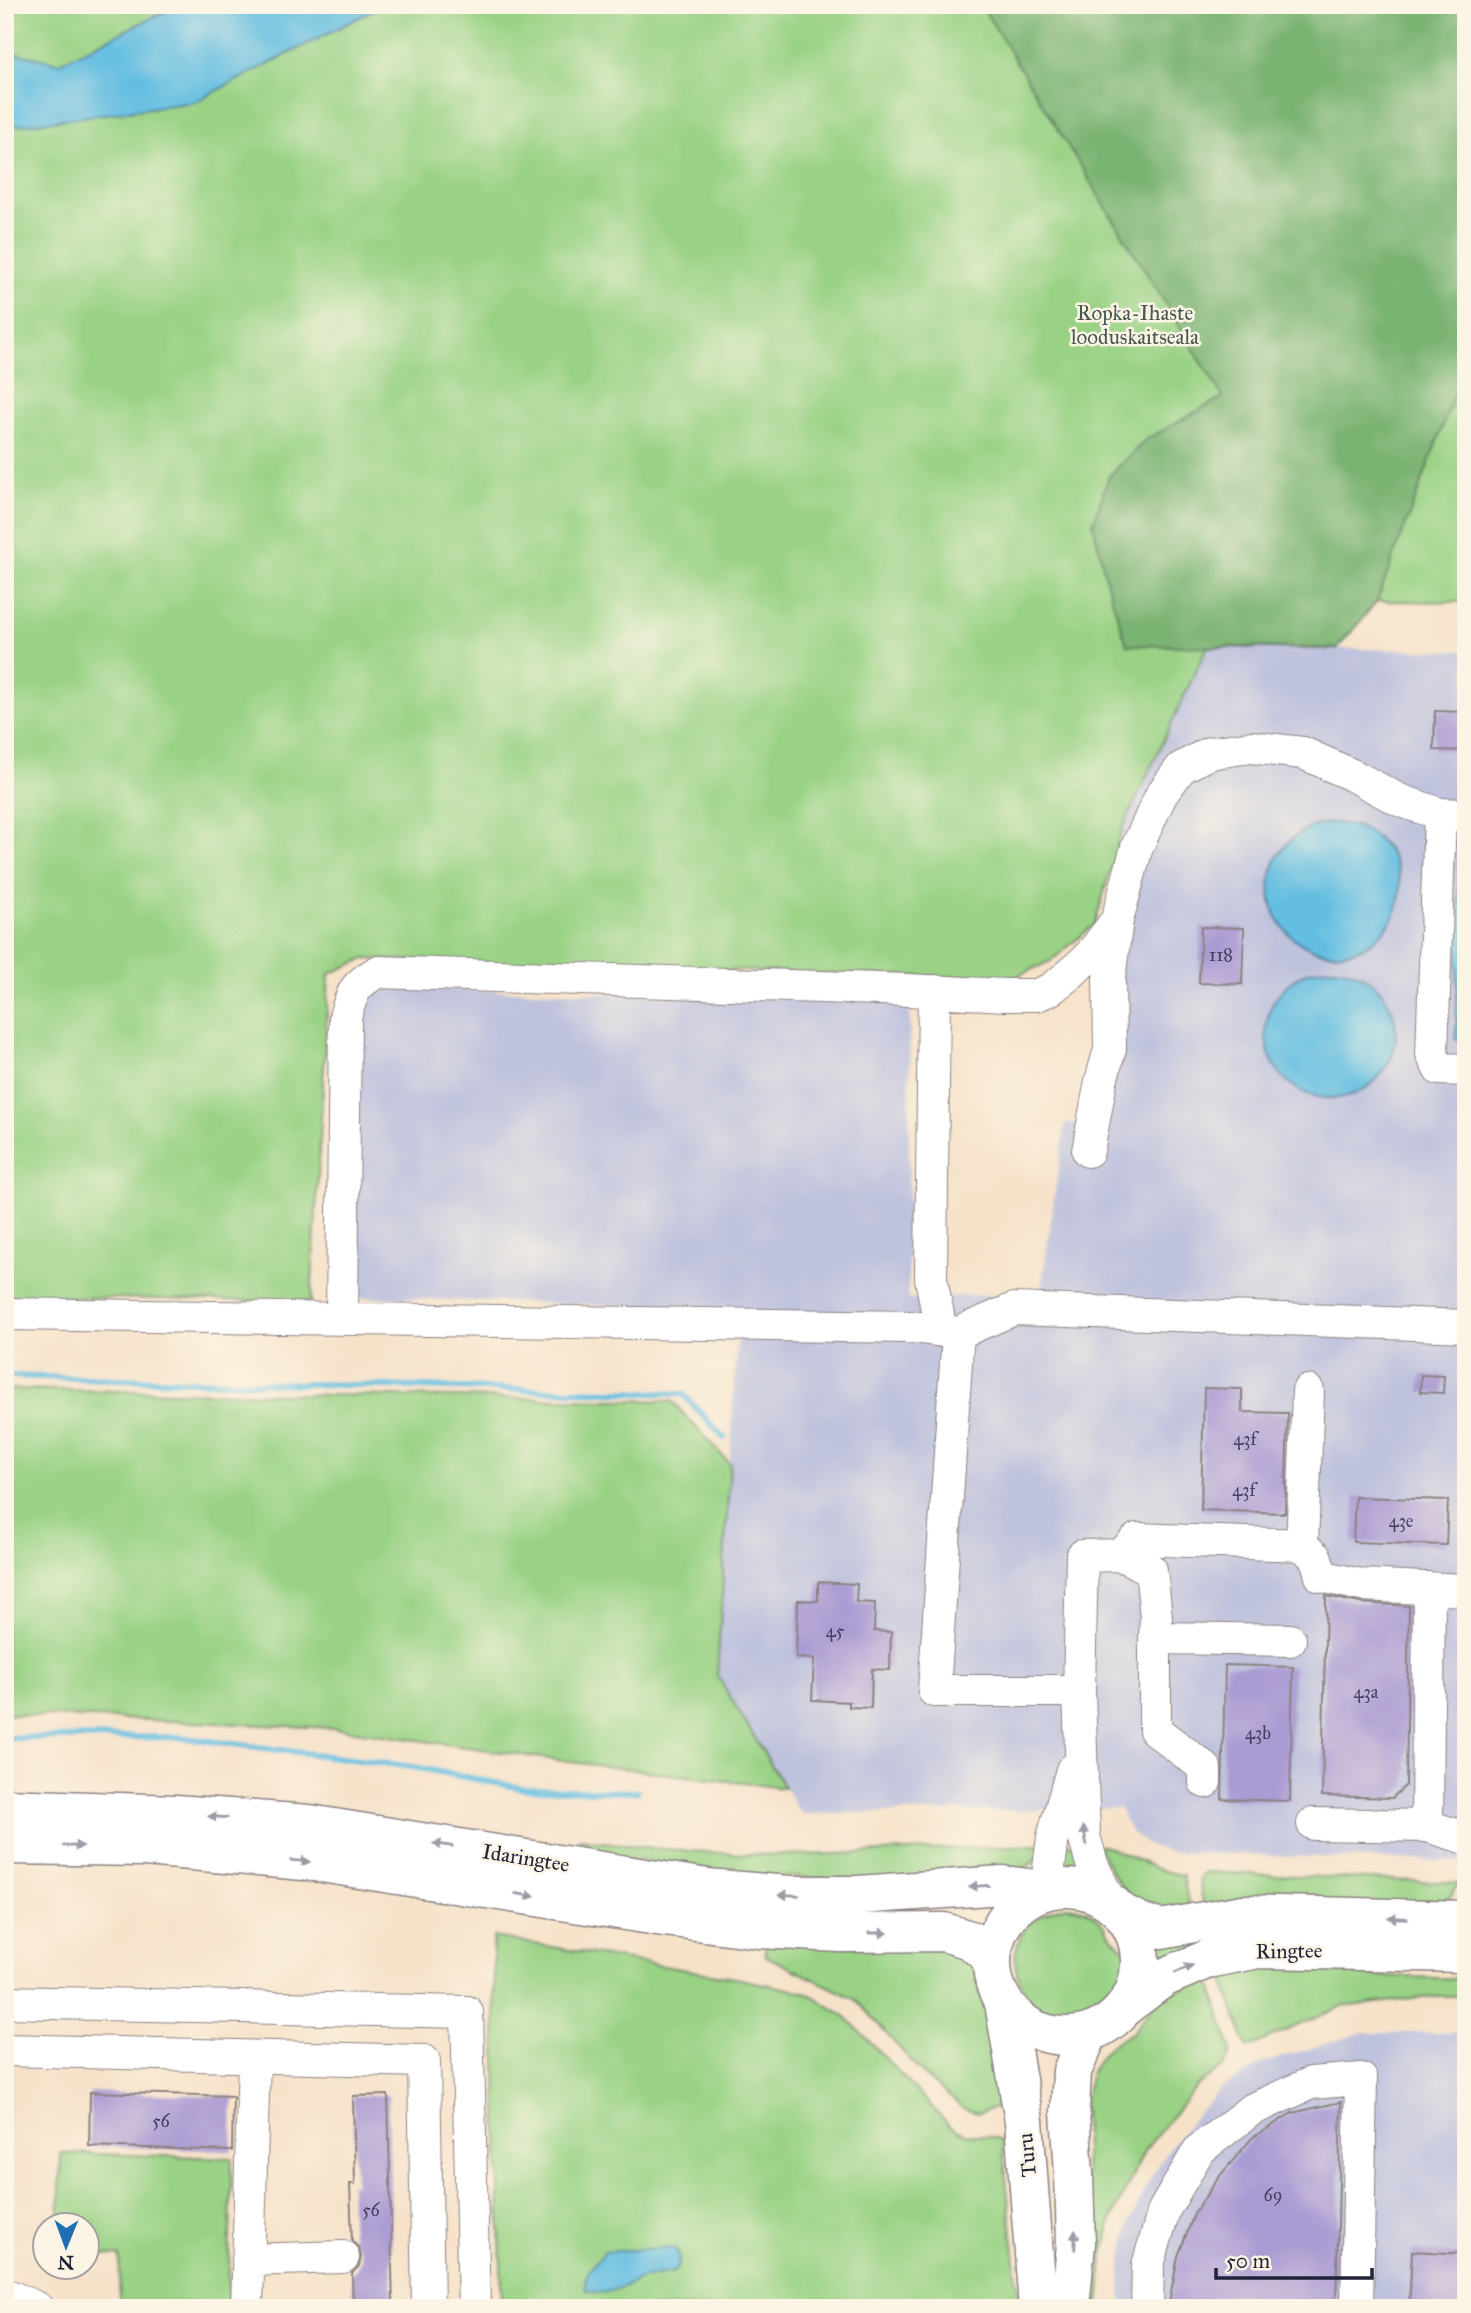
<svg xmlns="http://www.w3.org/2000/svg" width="1471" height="2313" font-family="'IM FELL Great Primer',serif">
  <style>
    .industrial { fill: #bfc2dd }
    .green { fill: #99d284; stroke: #5e7a60; stroke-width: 2 }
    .forest { fill: #7ab472; stroke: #4e6b56; stroke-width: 2 }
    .water { fill: #63bee1; stroke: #42708e; stroke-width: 2 }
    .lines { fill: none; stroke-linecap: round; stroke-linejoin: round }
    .stream { stroke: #63bee1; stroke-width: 6 }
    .building { fill: #ab9bd3 }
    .minor-casing { stroke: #8c8282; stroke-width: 34 }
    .major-casing { stroke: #8c8282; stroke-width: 41 }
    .minor { stroke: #fff; stroke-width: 32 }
    .major { stroke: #fff; stroke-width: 38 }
    .oneway { fill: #9c9ca7 }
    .labels { text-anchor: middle; stroke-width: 5; stroke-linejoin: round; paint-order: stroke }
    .number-label { font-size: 18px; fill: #444061 }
    .park-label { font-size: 21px; fill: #465751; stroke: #fcf5e5 }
    .street-label { font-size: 21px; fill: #22223b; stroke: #fcf5e5 }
  </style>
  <rect width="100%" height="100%" fill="#fcf5e5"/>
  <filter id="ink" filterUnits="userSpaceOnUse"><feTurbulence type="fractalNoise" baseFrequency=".0143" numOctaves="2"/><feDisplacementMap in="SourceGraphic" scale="14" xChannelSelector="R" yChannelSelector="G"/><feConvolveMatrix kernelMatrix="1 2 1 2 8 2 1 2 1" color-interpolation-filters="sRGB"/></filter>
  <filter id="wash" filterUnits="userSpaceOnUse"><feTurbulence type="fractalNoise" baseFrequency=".00686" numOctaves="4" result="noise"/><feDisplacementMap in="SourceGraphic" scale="28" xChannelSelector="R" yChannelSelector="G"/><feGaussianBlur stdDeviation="1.57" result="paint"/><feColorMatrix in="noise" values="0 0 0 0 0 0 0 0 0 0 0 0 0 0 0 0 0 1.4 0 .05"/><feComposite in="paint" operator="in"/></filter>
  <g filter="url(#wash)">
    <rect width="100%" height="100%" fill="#f6e2c9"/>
    <path class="industrial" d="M1207,646L1466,651V1862L1170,1852L1150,1846L1132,1833L1119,1808L801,1814L717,1675L739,1309L352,1297L355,1013L368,987L910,1002L908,1299L976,1295L1040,1297L1065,1123L1099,1125L1123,938L1122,829Z
      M1361,2033H1466V2308H1121V2267L1130,2223L1147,2185L1170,2147L1197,2114L1223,2087L1263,2063Z"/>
    <path class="green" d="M5,5H1466V602L1377,601L1337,649L1207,647L1122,829L1095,924L1051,961L1010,979L364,959L329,974L311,1302L5,1296Z
      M5,1389L672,1401L730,1464L717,1675L785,1788L571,1762L334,1728L5,1714Z
      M580,1839C634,1847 690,1852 744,1854C843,1857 943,1848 1042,1845C1038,1860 1033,1864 1019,1871L854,1880L723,1873L576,1851Z
      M1062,1844H1079L1083,1871L1061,1870Z
      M1097,1845L1111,1848L1162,1871L1183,1875L1190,1911C1174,1915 1169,1913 1153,1908C1123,1899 1111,1871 1097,1845Z
      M1205,1872L1459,1883L1449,1898L1436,1901L1204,1909L1199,1878Z
      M1067,1906C1111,1911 1100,1936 1129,1952C1127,1974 1120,1995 1101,2007C1025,2053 971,1924 1067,1906Z
      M1196,1934L1201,1952L1151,1971L1150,1946Z
      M493,1937L746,1980L808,1993L846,2017L949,2125L965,2134L993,2137L1002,2141L1020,2308H502Z
      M764,1941L953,1949L972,1965L989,2003L1009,2089L996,2108L978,2113L964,2109L925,2076L855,1999L766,1956Z
      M1294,1964L1376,1976L1466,1979V1996H1441L1340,2007L1247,2048L1220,1970Z
      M1208,1976L1231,2049L1230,2056L1225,2065L1196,2087L1144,2151L1112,2218L1103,2256L1099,2306L1088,2293L1084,2102L1091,2072L1099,2058L1111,2045L1133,2032L1155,2002Z
      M61,2153L232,2158L228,2308H119L120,2256L88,2254V2226L59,2225Z"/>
    <path class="forest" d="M981,5H1466V364L1377,601L1337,649L1127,645L1108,587L1093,523L1109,476L1145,440L1223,397Z"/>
    <path class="water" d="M178,5H383L195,102L5,127V51L59,63Z
      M1270 888a65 65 0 1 1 130 0a65 65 0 1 1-130 0Z
      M1460,832H1466V1040H1456Z
      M1266 1033a65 65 0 1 1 130 0a65 65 0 1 1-130 0Z
      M672,2247L678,2252L679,2263L674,2272C667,2273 659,2274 652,2276C629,2281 610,2299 586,2290C582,2273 595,2264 605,2252Z"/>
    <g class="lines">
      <path class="stream" d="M5,1376L683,1394L724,1438
        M5,1738L178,1737L414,1767L526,1789L637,1792"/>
    </g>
    <g id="blocks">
      <path class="building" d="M1435,711L1466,712V751L1434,750Z
        M1201,927L1244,928L1242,984L1199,983Z
        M1421,1375L1444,1376L1443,1393L1420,1392Z
        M1204,1388L1242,1389V1412L1288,1413L1285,1513L1201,1510Z
        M1355,1497L1448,1500L1446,1545L1353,1542Z
        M818,1582L857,1584L856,1602L875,1603L874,1631L891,1632L890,1670L872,1669L871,1708L849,1707V1702L812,1700L814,1659L796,1658L798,1600L818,1601Z
        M1326,1596L1360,1603L1409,1606L1406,1785L1392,1798L1322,1796Z
        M1225,1665L1293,1667L1290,1801L1222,1799Z
        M90,2092L233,2096L232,2151L89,2146Z
        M388,2095L393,2308H353L352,2273L359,2266L361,2257L359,2248L352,2241L350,2184H355L353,2096Z
        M1341,2102L1336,2308L1169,2303L1178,2256L1195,2212L1218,2178L1252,2138L1292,2113Z
        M1412,2251L1466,2254V2308H1409Z"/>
    </g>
  </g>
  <g filter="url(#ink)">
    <use href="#blocks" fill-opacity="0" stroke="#8c8282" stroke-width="2"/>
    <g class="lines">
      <g class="minor-casing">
        <path id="minor" d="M1466,815L1440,814L1432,1054L1439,1069L1466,1070
          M934,991L931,1278L941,1331
          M1088,1151L1101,1081L1110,1049L1109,979L1117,920L1137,847L1161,795L1181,768L1209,753L1251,747L1303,753L1352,775L1399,800L1440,814
          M5,1314L912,1327L958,1333
          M342,1319L345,1017C353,991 353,986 377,972L908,990L1005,995H1037L1051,989L1070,974L1091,954L1117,920
          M1308,1391L1302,1545L1316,1558L1321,1576L1361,1585L1466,1590
          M1155,1638V1730L1205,1768V1782
          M1290,1640L1155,1638L1156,1617L1151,1570L1121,1555L1137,1539L1302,1545
          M1079,1691H934L958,1333L1014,1309L1466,1326
          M1313,1824L1427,1826L1466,1838
          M1427,1826L1429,1588
          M1046,1890L1053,1837L1072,1770
          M1109,1900L1092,1864L1084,1836L1079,1691L1082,1556L1121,1555
          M5,2002L467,2012L474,2308
          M5,2050L424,2061L428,2308
          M248,2260L343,2257
          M5,2294L37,2308
          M247,2308L254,2057
          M1147,2308L1148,2265L1164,2210L1199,2150L1251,2110L1311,2083L1361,2079L1357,2308"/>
      </g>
      <g class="major-casing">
        <path id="major" d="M5,1808L176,1814L309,1824L707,1888L789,1895H858L1003,1885L1046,1890
          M5,1845L145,1847L315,1862L664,1917L759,1929L840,1933L944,1932L970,1940L992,1958
          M992 1962a74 74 0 1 1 148 0a74 74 0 1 1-148 0Z
          M1124,1914L1144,1924L1161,1929L1243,1914L1466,1920
          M1004,2003L1024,2121L1038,2308
          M1127,2005L1163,1978L1208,1959L1258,1949L1466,1953
          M1070,2308L1076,2244L1074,2174L1070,2112L1072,2071L1089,2033"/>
      </g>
      <use href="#minor" class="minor"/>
      <use href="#major" class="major"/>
    </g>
    <defs><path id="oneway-solid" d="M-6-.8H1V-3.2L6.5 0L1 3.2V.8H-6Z" transform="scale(1.75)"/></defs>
    <g class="oneway">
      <use href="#oneway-solid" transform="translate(218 1817) rotate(-176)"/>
      <use href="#oneway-solid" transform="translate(1085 1836) rotate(-101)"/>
      <use href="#oneway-solid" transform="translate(443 1845) rotate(-171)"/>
      <use href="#oneway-solid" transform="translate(73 1846) rotate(1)"/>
      <use href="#oneway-solid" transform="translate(300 1861) rotate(5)"/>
      <use href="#oneway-solid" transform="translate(979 1886) rotate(177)"/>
      <use href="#oneway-solid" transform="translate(525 1895) rotate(9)"/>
      <use href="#oneway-solid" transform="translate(789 1895) rotate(-178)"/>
      <use href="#oneway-solid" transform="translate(1398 1918) rotate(-178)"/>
      <use href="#oneway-solid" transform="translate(878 1933)"/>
      <use href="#oneway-solid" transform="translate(1184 1969) rotate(-23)"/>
      <use href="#oneway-solid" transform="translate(1075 2240) rotate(-89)"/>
    </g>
  </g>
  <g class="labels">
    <g class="number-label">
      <text x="1221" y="961">118</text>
      <text x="1245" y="1445">43f</text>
      <text x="1244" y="1496">43f</text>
      <text x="1401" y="1527">43e</text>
      <text x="835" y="1637">45</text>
      <text x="1366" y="1698">43a</text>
      <text x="1258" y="1739">43b</text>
      <text x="161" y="2127">56</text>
      <text x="1273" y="2201">69</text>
      <text x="371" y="2216">56</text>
    </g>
    <g class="park-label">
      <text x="1135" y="320">Ropka-Ihaste<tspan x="1135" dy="24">looduskaitseala</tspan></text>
    </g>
    <g class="street-label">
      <text transform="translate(526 1858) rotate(9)" y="7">Idaringtee</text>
      <text transform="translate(1289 1951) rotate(-1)" y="7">Ringtee</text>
      <text transform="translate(1027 2155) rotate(-95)" y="7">Turu</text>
    </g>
  </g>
  <rect width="1471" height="2313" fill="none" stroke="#fcf5e5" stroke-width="28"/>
  <g transform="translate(66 2246) rotate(181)"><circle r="33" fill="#fcf5e5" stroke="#a5a1a1" stroke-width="2"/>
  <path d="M0-5L12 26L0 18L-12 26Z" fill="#1f6fb2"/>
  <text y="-10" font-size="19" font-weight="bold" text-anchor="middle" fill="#22223b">N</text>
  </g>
  <path d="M1216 2268v10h156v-10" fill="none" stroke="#22223b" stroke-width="3.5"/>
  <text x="1226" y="2268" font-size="21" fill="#22223b" stroke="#fcf5e5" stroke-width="5" paint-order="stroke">50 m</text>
</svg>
